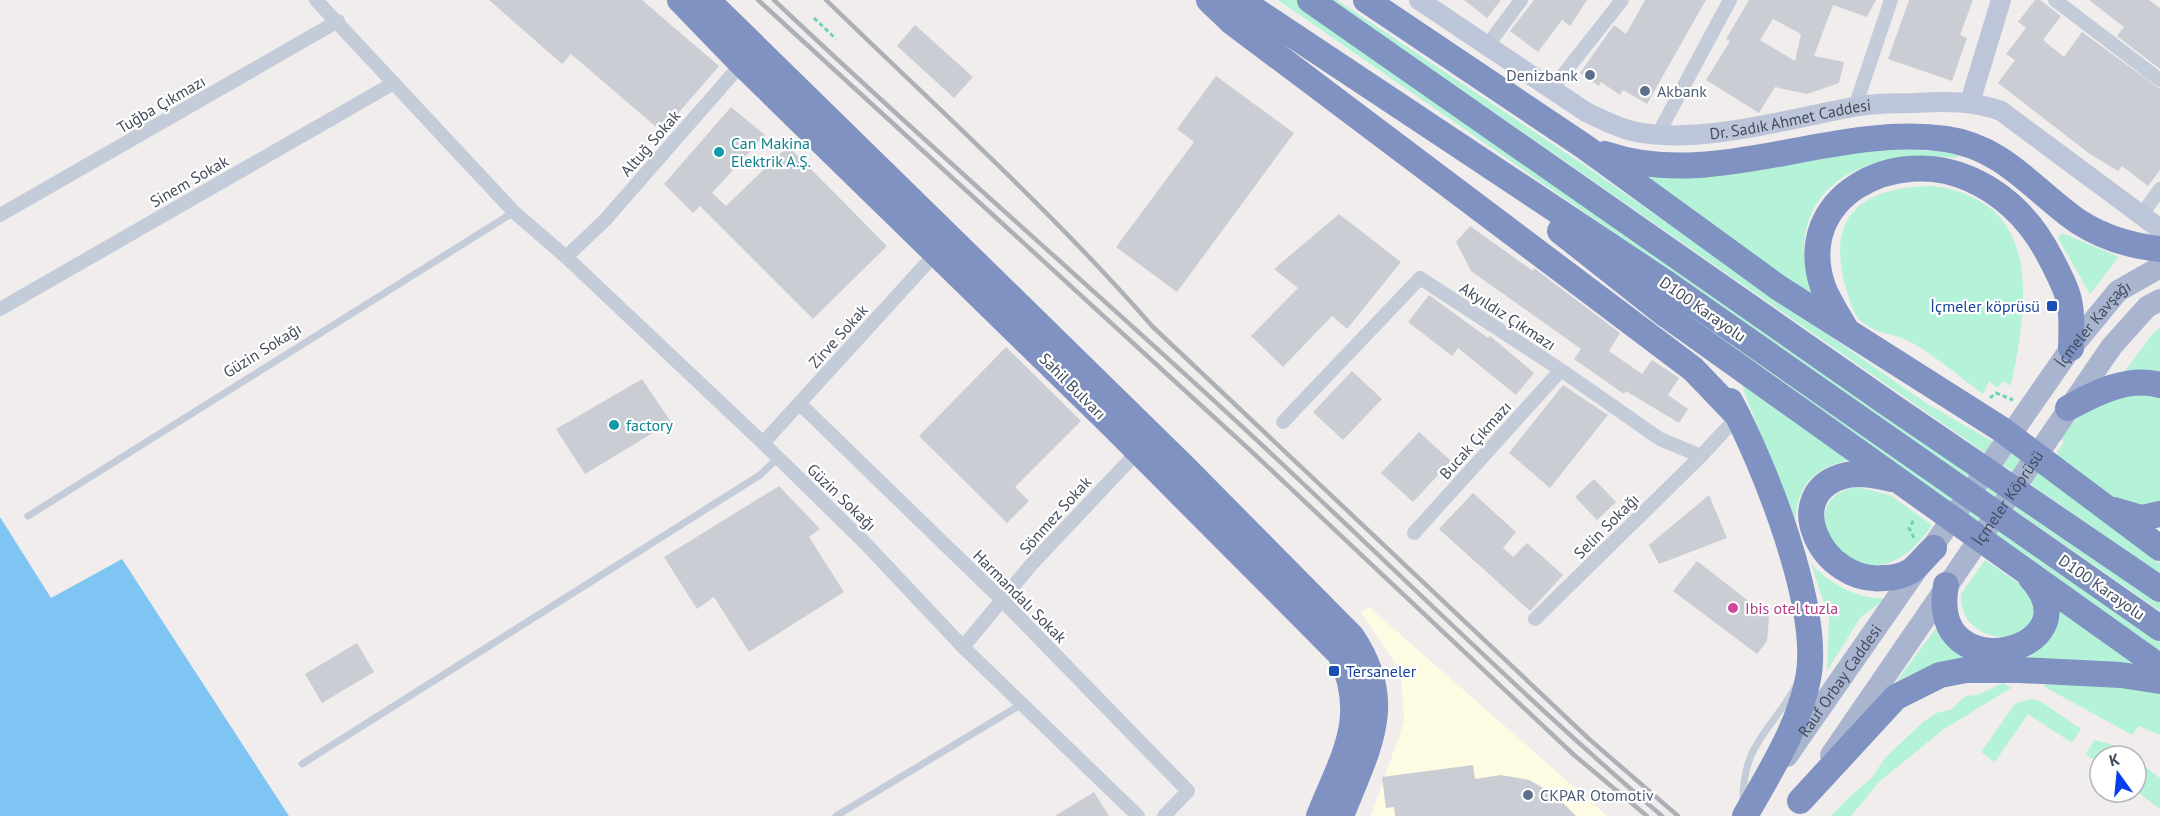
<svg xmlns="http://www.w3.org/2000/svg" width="2160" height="816" font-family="'PT Sans',sans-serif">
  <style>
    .commercial { fill: #fefbe3 }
    .green { fill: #b5f3d9 }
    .water { fill: #7ec5f4 }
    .building { fill: #cbcdd5; fill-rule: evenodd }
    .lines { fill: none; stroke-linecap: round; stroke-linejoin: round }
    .path { stroke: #6ad4b4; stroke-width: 3; stroke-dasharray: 4.5 3; stroke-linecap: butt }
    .lane { stroke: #c4cbd9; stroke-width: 7 }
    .street { stroke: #c4cbd9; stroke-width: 14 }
    .secondary { stroke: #bdc5d8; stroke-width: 20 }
    .primary { stroke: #a9b5cf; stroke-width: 22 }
    .highway { stroke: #7f92c1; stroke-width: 26 }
    .rail { stroke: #aeb0b8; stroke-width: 4.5 }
    .service-dot { fill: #5c6f8a; stroke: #fff; stroke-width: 2 }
    .culture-dot { fill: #0f9aa8; stroke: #fff; stroke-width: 2 }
    .transit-dot { fill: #1a4fb4; stroke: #fff; stroke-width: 2 }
    .hotel-dot { fill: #d1479c; stroke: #fff; stroke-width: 2 }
    .labels { text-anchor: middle; stroke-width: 4.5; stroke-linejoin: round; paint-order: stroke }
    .service-label { font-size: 16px; fill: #4e5e75; stroke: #fff; text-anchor: start }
    .street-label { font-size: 16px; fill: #434c5c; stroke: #fff }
    .culture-label { font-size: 16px; fill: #0d838f; stroke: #fff; text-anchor: start }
    .transit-label { font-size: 16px; fill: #164399; stroke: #fff; text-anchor: end }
    .hotel-label { font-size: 16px; fill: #b23c85; stroke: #fff; text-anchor: start }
  </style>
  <rect width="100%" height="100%" fill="#f0edec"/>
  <path class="commercial" d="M1369,607L1607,816H1371L1404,722L1401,672L1361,613Z"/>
  <path class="green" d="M1278,0H1297L2160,596V611Z
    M1332,0H1337L1584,165L1926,403L2028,462L2160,564V574Z
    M1891,149L1958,152V158C1893,150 1809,166 1804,246C1803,265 1809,282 1813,301L1648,177H1707L1816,157Z
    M1933,186C2044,201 2028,303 2011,386L2004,381L1997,388L1989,381L1983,394C1958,376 1932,352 1904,339C1890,333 1875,333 1862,322C1851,313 1848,294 1844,281C1827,210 1868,187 1933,186Z
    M2062,233L2119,257L2090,294L2058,238Z
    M1692,315L2160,642V653L1682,317Z
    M2160,327V375H2122L2154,332Z
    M1741,383L1852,459C1813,468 1796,485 1795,526Z
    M2160,393V501C2117,513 2092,486 2059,463L2057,452L2064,442L2059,437L2098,397Z
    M1857,487L1890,495L1932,525C1862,630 1777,499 1857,487Z
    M1985,560L2020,584L2035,605C2035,609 2035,615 2033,619C2018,651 1958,638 1961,594Z
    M1811,564C1834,586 1854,597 1885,599L1860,618L1827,671L1829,618Z
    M2061,604L2151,667L2016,660L2051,637Z
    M1938,625L1976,659L1938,662L1897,681Z
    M2054,682L2160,689V735L2139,726L2132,735L2043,686Z
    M2003,683L2011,688L1944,729L1880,781L1851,816H1831L1850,796L1871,779L1885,758L1923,722L1936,713L1950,710L1966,696L1977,695Z
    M2030,699L2040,701L2081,729L2072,743L2028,714L1995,762L1981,752L2015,704Z
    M2094,740L2114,745L2130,756H2100V765L2086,754Z
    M2136,760L2160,778V809L2136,791Z"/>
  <path class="water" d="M0,517L51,598L122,559L289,816H0Z"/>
  <path class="building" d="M489,0H642L719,66L662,132L571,54L562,64Z
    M1464,0H1501L1487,18Z
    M1534,0H1587L1570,26L1562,20L1538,52L1510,31Z
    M1645,0H1706L1647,104L1623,90L1620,95L1601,82L1599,86L1580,73L1614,25L1626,34Z
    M1749,0H1876L1867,17L1833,5L1814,56L1844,62L1839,83L1807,94L1775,87L1759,113L1706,80L1730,41L1726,39ZM1773,19L1801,34L1795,61L1760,40Z
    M1909,0H1973L1960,35L1967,38L1952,81L1888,59Z
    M2035,0H2040L2061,16L2043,40L2064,57L2082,32L2160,89V170L2148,186L2122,166L2118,171L2090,154L1998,83L2015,60L2006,54L2026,28L2018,22Z
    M2089,0H2149L2160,8V69L2117,36L2124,27Z
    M915,25L973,77L954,98L897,46Z
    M1216,76L1294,133L1177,292L1116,247L1194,142L1177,129Z
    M731,107L765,135L712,193L726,206L788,146L887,246L813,319L700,206L693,213L664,184Z
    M1339,214L1401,262L1347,329L1332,316L1283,367L1251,336L1298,288L1274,269Z
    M1470,226L1533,271L1534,268L1620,333L1609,351L1642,374L1652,360L1679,378L1668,395L1688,409L1679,423L1626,391L1624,394L1574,359L1581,349L1471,271L1456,242Z
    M1429,295L1488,338L1490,336L1534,373L1516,395L1458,348L1452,356L1408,322Z
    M1006,347L1081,421L1015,487L1029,501L1007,523L919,436Z
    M1352,371L1382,399L1343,440L1313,412Z
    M642,379L671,422L585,474L556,429Z
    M1563,385L1608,415L1550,488L1509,453Z
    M1419,432L1451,461L1413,502L1381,473Z
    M1594,479L1616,502L1597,520L1575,497Z
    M779,486L820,529L809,537L844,592L749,652L714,597L697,609L664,557Z
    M1473,493L1516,532L1503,548L1513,557L1527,543L1563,575L1530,611L1439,529Z
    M1709,495L1727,538L1659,564L1649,545Z
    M1697,561L1769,617L1767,641L1757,654L1673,591Z
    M357,643L374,672L322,703L305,674Z
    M1473,765L1475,779L1501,775L1529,780L1554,794L1576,816H1395L1394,807L1386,808L1382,777Z
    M1094,792L1109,816H1055Z"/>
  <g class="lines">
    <path class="path" d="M814,18L836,39
      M1990,398L1996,393L2013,400
      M1914,538L1909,528L1915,518"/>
    <path class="lane" d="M28,516L514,212
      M302,764L760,475L778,458
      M1743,804C1742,743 1770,733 1796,686
      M836,816L1022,704"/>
    <path class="street" d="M316,0L514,212L566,257L763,443L865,543L963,647L1138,816
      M2055,0L2160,80
      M1487,46L1521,0
      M1551,90L1622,0
      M1855,107L1891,0
      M1658,134L1730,0
      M0,215L338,21
      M2141,216L2160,189
      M566,257L605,220L744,61
      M0,309L394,83
      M799,403L1002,600L1188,791L1164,816
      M1283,422L1420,278L1561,370L1660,439L1701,456L1738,416
      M763,443L937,252
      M1414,533L1561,370
      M1535,619L1701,456
      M963,647L1030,566L1142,447"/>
    <g class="secondary">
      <path id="s1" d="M1419,0L1586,112C1601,119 1615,127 1632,131C1696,146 1788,119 1853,107C1873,103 1895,103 1916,103C1945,101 1974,101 2001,111L2160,229"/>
      <path d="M1970,102L2001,0"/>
    </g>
    <g class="primary">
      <path id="s2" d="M1831,755L2112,346L2147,307L2160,300"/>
      <path id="s3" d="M1787,756L2071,348L2118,291L2160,267"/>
    </g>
    <path class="highway" d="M680,0L741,63L1114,427L1340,654C1370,718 1343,756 1319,816
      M707,0L1184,467L1352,637C1397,704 1367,749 1341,816
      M1209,0L1232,22L1693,369L1738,416
      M1240,0L1663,281L2160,628
      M1310,0L1890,405L2160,589
      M1366,0L1585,147L1779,288L2001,429L2160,548
      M1605,154C1716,192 1831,123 1946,139C2004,147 2035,192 2079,222C2104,238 2131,246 2160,249
      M1560,231L1665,314L2160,667
      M1847,331C1839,317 1829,302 1823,287C1792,196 1896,145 1970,179C2006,195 2032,222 2050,257C2071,297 2073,303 2071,348
      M1730,401C1764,464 1822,609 1808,679C1798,729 1769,773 1745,816
      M2068,408C2095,393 2128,376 2160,385
      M1892,479C1878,476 1862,472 1847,475C1777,491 1821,585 1884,578C1893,578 1904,575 1911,571C1919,565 1926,555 1934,548
      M2114,510L2141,518L2160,514
      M1946,585C1926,693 2098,652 2031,578
      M1800,801L1896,697L1940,675L1966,670H2020L2121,675L2160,681"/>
    <path class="rail" d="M758,0L1251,451L1574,755L1647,816
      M774,0C934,152 1101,295 1262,445C1395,569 1524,698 1662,816
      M826,0C936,107 1051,210 1152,326L1589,739L1678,816"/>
  </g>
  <g class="service-dot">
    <circle cx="1590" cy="75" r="6"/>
    <circle cx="1645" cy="91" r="6"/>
    <circle cx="1528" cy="795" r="6"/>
  </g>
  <g class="culture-dot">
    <circle cx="719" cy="152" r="6"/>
    <circle cx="614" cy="425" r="6"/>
  </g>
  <g class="transit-dot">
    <rect x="2046" y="300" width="12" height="12" rx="3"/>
    <rect x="1328" y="665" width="12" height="12" rx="3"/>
  </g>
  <circle class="hotel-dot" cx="1733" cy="608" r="6"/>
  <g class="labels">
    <g class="service-label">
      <text x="1578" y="81" text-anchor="end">Denizbank</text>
      <text x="1657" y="97">Akbank</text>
      <text x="1540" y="801">CKPAR Otomotiv</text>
    </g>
    <g class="street-label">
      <text transform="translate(161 104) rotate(-30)" y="6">Tuğba Çıkmazı</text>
      <text dy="6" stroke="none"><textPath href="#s1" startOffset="411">Dr. Sadık Ahmet Caddesi</textPath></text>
      <text transform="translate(650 143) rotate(-49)" y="6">Altuğ Sokak</text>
      <text transform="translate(189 181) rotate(-30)" y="6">Sinem Sokak</text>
      <text transform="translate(1703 309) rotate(35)" y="6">D100 Karayolu</text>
      <text transform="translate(1508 316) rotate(33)" y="6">Akyıldız Çıkmazı</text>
      <text dy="6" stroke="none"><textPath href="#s3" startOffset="530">İçmeler Kavşağı</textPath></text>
      <text transform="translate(838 336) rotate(-48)" y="6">Zirve Sokak</text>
      <text transform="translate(262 350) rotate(-32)" y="6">Güzin Sokağı</text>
      <text transform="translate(1073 386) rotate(45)" y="6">Sahil Bulvarı</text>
      <text transform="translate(1475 440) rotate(-48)" y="6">Bucak Çıkmazı</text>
      <text transform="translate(842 497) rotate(44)" y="6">Güzin Sokağı</text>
      <text dy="6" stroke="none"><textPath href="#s2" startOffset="312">İçmeler Köprüsü</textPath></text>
      <text transform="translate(1055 515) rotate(-48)" y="6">Sönmez Sokak</text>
      <text transform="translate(1606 526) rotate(-45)" y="6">Selin Sokağı</text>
      <text transform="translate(2102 587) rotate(35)" y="6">D100 Karayolu</text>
      <text transform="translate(1020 596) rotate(45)" y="6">Harmandalı Sokak</text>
      <text dy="6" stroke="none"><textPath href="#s3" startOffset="92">Rauf Orbay Caddesi</textPath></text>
    </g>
    <g class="culture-label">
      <text x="731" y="149">Can Makina<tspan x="731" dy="18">Elektrik A.Ş.</tspan></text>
      <text x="626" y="431">factory</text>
    </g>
    <g class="transit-label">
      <text x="2040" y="312">İçmeler köprüsü</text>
      <text x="1346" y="677" text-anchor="start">Tersaneler</text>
    </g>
    <g class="hotel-label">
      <text x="1745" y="614">Ibis otel tuzla</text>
    </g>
  </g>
  <g transform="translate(2118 774) rotate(345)"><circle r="28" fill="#ffffff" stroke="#b4b7be" stroke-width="1.5"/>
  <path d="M0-4.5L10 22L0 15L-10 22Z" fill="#073ff0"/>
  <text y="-9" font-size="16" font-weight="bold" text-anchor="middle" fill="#434c5c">K</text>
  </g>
</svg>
